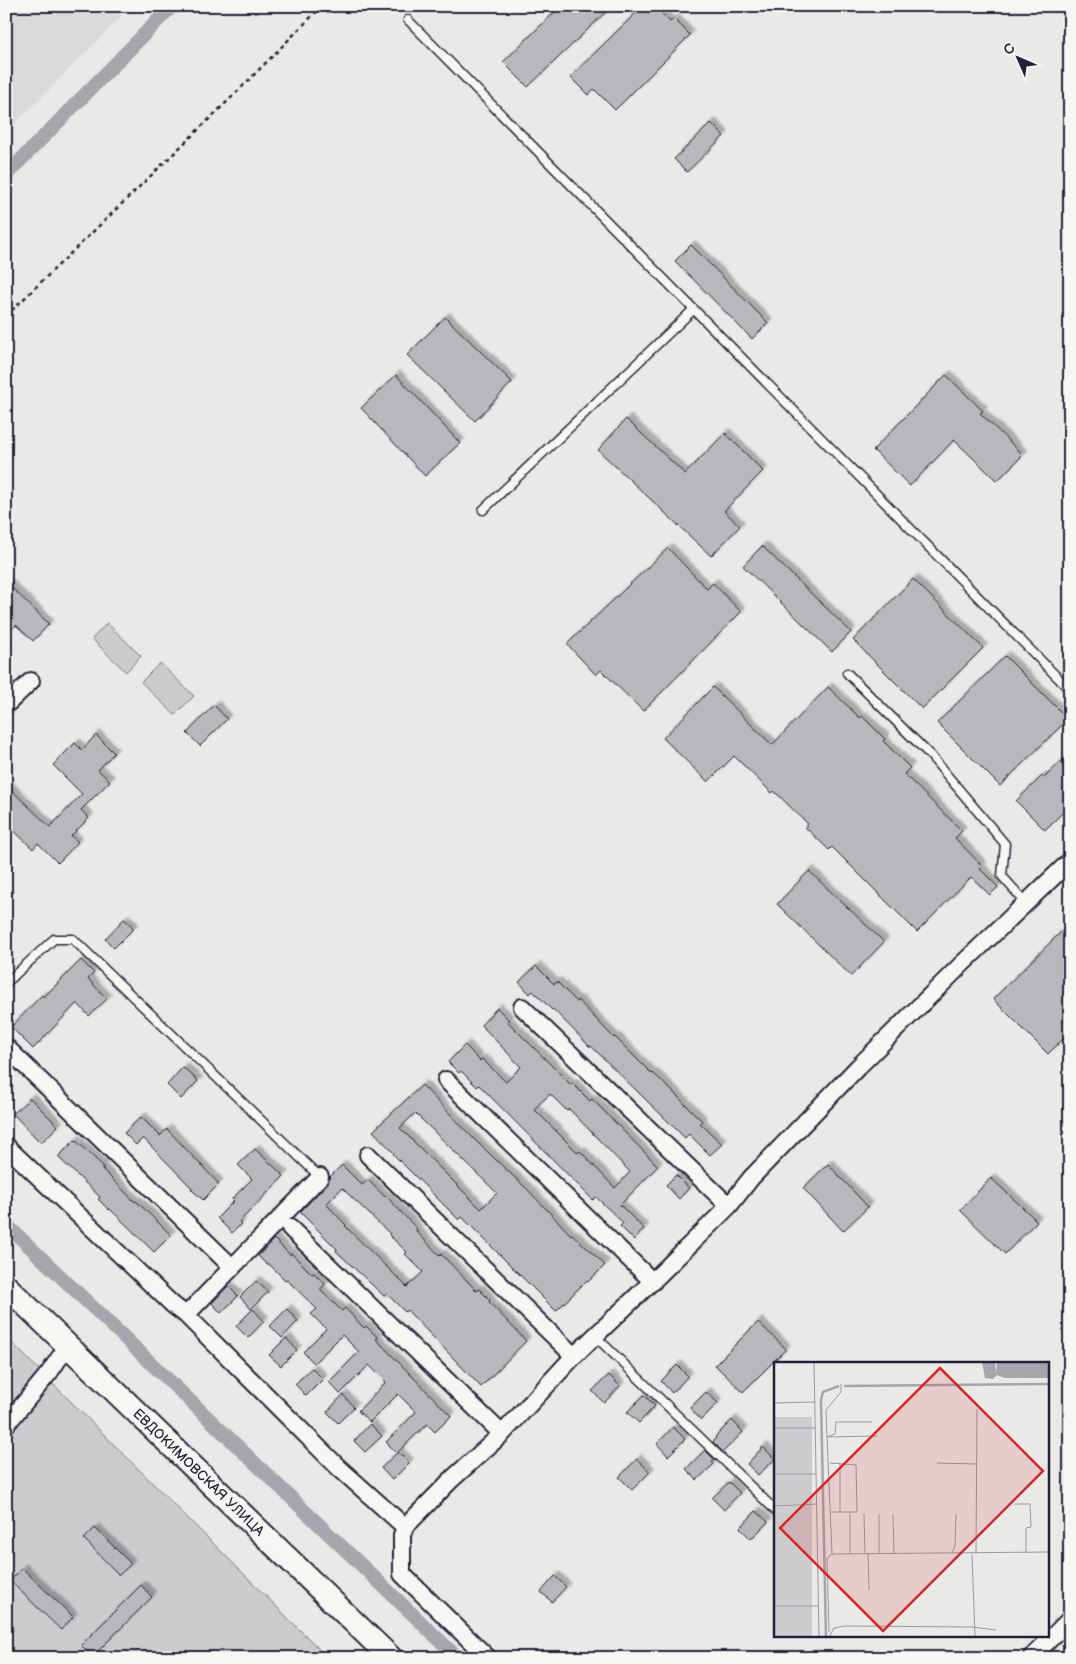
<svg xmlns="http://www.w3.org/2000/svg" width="1076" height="1664" font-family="'Balsamiq Sans',sans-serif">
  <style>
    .built { fill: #dadada }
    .green { fill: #ccccce; stroke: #777784 }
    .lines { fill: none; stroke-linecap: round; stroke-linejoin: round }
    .canal { stroke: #a5a5ac; stroke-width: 14 }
    .building { fill: #b8b8bc; stroke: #22223b; fill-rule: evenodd; filter: url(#shadow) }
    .lane-casing { stroke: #22223b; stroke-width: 11 }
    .street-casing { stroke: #22223b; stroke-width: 20 }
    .secondary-casing { stroke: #22223b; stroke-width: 26 }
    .path { stroke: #22223b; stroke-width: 2.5; stroke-dasharray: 4 4; stroke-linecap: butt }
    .lane { stroke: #f6f6f2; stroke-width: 8 }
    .street { stroke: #f6f6f2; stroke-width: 16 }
    .secondary { stroke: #f6f6f2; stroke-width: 22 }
    .labels { text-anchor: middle; stroke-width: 4; stroke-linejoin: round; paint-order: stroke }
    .street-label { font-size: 14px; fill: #22223b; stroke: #f6f6f2 }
    .inset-river { fill: none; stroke: #a5a5ac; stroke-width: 2.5 }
    .inset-road { fill: none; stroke: #9999a2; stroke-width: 1 }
    .view { fill: #d62828; fill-opacity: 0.15; stroke: #d62828; stroke-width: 2.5 }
    .inset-edge { fill: none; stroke: #22223b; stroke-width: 2.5 }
  </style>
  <defs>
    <filter id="shadow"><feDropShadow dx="4.5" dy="-4.5" stdDeviation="1" flood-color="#0004"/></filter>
  </defs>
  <rect width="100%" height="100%" fill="#e9e9e7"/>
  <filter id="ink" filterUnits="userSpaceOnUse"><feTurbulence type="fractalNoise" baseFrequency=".02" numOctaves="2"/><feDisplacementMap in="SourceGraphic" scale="10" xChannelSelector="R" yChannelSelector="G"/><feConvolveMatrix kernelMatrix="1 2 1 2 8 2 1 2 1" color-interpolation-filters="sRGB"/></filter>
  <g filter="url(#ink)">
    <path class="built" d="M6,6H112L122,16L6,133Z"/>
    <path class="green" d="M107,623L141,656L126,672L92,639Z
      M160,663L194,696L175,715L141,682Z
      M6,1337L328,1658H6Z"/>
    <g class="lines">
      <path class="canal" d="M6,175L172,6
        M6,1224L458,1658"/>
    </g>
    <path class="building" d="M561,6H612L528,87L503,62Z
      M643,6H655L670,22L674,19L690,35L615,110L594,89L588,95L570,77Z
      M711,123L724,136L687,172L674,159Z
      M691,245L768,323L752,339L675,261Z
      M445,317L512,382L475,421L407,355Z
      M396,375L460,443L425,476L361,408Z
      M946,375L983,411L980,413L1023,455L997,481L954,440L910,486L873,450Z
      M626,419L685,474L725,433L763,471L724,511L740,526L711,556L598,450Z
      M762,546L851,632L832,652L743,566Z
      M668,548L707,589L713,583L741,612L643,711L601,670L596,675L567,644Z
      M913,579L983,648L922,709L853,640Z
      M6,582L49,624L33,641L16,625L6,635Z
      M1005,656L1068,719L1000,786L937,723Z
      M713,687L772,745L828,687L860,718L862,716L885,739L883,741L910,768L904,774L962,831L955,838L982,866L980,869L998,887L990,895L971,877L917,932L832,847L829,850L805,827L808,824L774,791L772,793L734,756L708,782L663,738Z
      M214,705L227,719L200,746L187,733Z
      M96,735L114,753L98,770L110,781L81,810L89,818L71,836L78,842L58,863L38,843L33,849L6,823V785L50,827L82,794L53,765L75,743L82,750Z
      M1070,753V805L1045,830L1016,801L1042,776L1044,778Z
      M809,871L884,942L851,976L777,904Z
      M124,919L134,928L114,948L105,939Z
      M1070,923V1032L1048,1054L993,999Z
      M81,960L94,973L88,979L107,999L89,1016L77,1003L33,1049L11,1027L42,995L44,997Z
      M536,966L554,984L557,982L577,1002L578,1000L614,1038L615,1037L652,1074L653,1073L673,1092L702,1121L700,1123L722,1144L710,1155L689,1134L685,1138L591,1046L590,1047L553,1009L552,1010L533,991L530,994L519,982Z
      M497,1008L509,1020L507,1021L571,1085L572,1083L590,1101L592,1099L658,1166L620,1205L644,1229L634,1240L620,1226L623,1223L596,1197L593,1200L479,1085L477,1087L461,1071L459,1073L448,1062L465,1045L480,1061L482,1059L506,1082L521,1067L481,1025ZM550,1094L567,1111L569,1109L630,1172L615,1188L580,1151L578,1153L534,1109Z
      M183,1067L198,1081L181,1099L167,1085Z
      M422,1085L476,1141L527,1189L571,1235L572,1234L605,1265L588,1282L587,1280L556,1311L462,1217L459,1220L393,1154L394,1153L373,1131ZM415,1113L497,1193L481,1209L400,1128Z
      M30,1098L58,1126L41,1143L13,1114Z
      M141,1117L160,1136L167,1129L219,1184L203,1200L191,1189L192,1188L143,1138L136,1145L124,1133Z
      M75,1140L104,1167L102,1169L135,1202L136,1201L171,1235L154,1252L110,1209L109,1210L98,1199L100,1197L58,1157Z
      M255,1149L284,1176L239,1222L241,1224L232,1233L217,1218L234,1201L232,1199L252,1179L238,1165Z
      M828,1164L868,1207L843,1231L803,1188Z
      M342,1165L362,1185L368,1180L385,1197L386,1196L417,1229L416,1231L440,1256L441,1254L477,1291L479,1289L490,1300L489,1302L526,1341L481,1387L407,1310L405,1312L387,1294L384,1296L336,1251L337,1249L300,1212L327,1184L330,1177ZM342,1188L390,1234L389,1235L407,1252L405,1254L423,1272L407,1287L345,1226L346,1225L326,1204Z
      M676,1175L689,1188L679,1199L666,1185Z
      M991,1178L1037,1221L1005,1254L960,1210Z
      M274,1239L290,1255L291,1253L312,1274L314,1273L325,1284L320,1290L342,1311L345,1308L364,1328L366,1326L378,1338L376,1339L451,1416L435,1432L427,1424L398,1452L409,1463L392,1480L381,1468L397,1453L386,1442L416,1412L398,1394L370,1422L358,1411L386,1382L369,1365L340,1394L329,1382L359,1352L342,1335L314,1363L303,1352L326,1329L311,1314L317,1309L287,1280L286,1281L269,1264L267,1265L258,1256Z
      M256,1281L268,1292L251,1309L240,1297Z
      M228,1286L238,1296L221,1313L212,1303Z
      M253,1309L264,1321L248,1338L236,1326Z
      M287,1309L298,1321L282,1338L270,1326Z
      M758,1322L786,1349L743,1392L715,1365Z
      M286,1338L297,1350L281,1366L269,1355Z
      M677,1365L688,1376L672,1393L661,1381Z
      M312,1368L323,1379L306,1396L295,1384Z
      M609,1375L620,1386L604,1403L592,1391Z
      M706,1392L718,1403L701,1420L690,1408Z
      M343,1395L354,1407L338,1423L327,1412Z
      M644,1395L655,1406L639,1423L627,1412Z
      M732,1420L743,1432L723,1452L713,1442L716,1438L715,1437Z
      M370,1424L382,1436L365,1452L354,1441Z
      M673,1427L685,1439L668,1456L657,1444Z
      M763,1447L775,1459L758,1475L747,1464Z
      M705,1450L715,1460L712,1462L714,1464L697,1480L686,1469Z
      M637,1459L650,1472L632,1490L619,1477Z
      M729,1482L740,1493L724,1510L712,1498Z
      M756,1511L768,1522L751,1539L740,1528Z
      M95,1528L131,1564L119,1575L84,1539Z
      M22,1568L73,1617L61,1630L10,1581Z
      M555,1576L566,1587L552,1602L541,1592Z
      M141,1585L152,1597L92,1657L81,1645Z"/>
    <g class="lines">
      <g class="lane-casing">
        <path id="lane" d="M408,20L1070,690
          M483,510L694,309
          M847,673L930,755L1005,844L1002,876L1026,903
          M6,983L54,939H73L320,1177
          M595,1336L775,1510"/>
      </g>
      <g class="street-casing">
        <path id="street" d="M6,705L31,681
          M522,1007L729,1206
          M6,1047L232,1267
          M446,1080L653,1282
          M6,1146L173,1305L186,1315L338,1467L405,1527L452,1479L502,1434L574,1356L660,1274L729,1206L751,1178L858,1067L961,965L1070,861
          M368,1155L574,1356
          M290,1228L502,1434
          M186,1315L320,1177
          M6,1425L49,1373L68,1345
          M405,1527L402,1535V1574L488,1658
          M1031,1658L1070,1619"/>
      </g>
      <g class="secondary-casing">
        <path id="secondary" d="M6,1286L391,1658"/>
      </g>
      <path class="path" d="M6,316L233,96L322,6"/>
      <use href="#lane" class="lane"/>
      <use href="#street" class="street"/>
      <use href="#secondary" class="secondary"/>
    </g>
  </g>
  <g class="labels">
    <g class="street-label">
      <text transform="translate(199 1472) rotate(44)" y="5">ЕВДОКИМОВСКАЯ УЛИЦА</text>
    </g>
  </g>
  <g transform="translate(774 1362)">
    <rect width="275" height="275" fill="#e9e9e7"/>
    <path d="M0,55H38V275H0Z" fill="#ccccce"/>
    <path d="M208,0H221L222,12L223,0H275V16H231L223,13L219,17L211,16Z" fill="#a5a5ac"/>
    <path class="inset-river" d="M70,24L275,22M52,275L47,38L49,30L65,24"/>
    <path class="inset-road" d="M40,0L45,275M67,22V30L52,48L53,75L61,72L62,60H98M0,41L41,40M0,66H41M103,74L53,75L58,192L275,190M56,101L82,103L83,150H57M66,101V150M163,101L203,102M0,112H42M240,142H256L257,165L252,166V191M0,144L43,142M76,152V192M90,152L91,191M105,152V192M119,153L120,192M94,191L95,228M178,191L181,184L182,152M198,192L201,275M202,192L203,47M0,244H45M55,270L53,196L58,192M55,275L60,266L71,264L198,265L222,268"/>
    <path class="view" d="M166,6L269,109L109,269L6,166Z"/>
    <rect width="275" height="275" class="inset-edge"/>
  </g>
  <rect width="1076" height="1664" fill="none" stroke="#f6f6f2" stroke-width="25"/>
  <rect x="12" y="12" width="1051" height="1639" fill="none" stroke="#22223b" stroke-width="2" filter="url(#ink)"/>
  <g transform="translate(1018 58) rotate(315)" stroke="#f6f6f2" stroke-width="4" paint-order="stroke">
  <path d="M0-4L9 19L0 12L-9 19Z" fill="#22223b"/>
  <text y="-8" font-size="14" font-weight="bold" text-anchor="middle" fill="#22223b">С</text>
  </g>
</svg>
